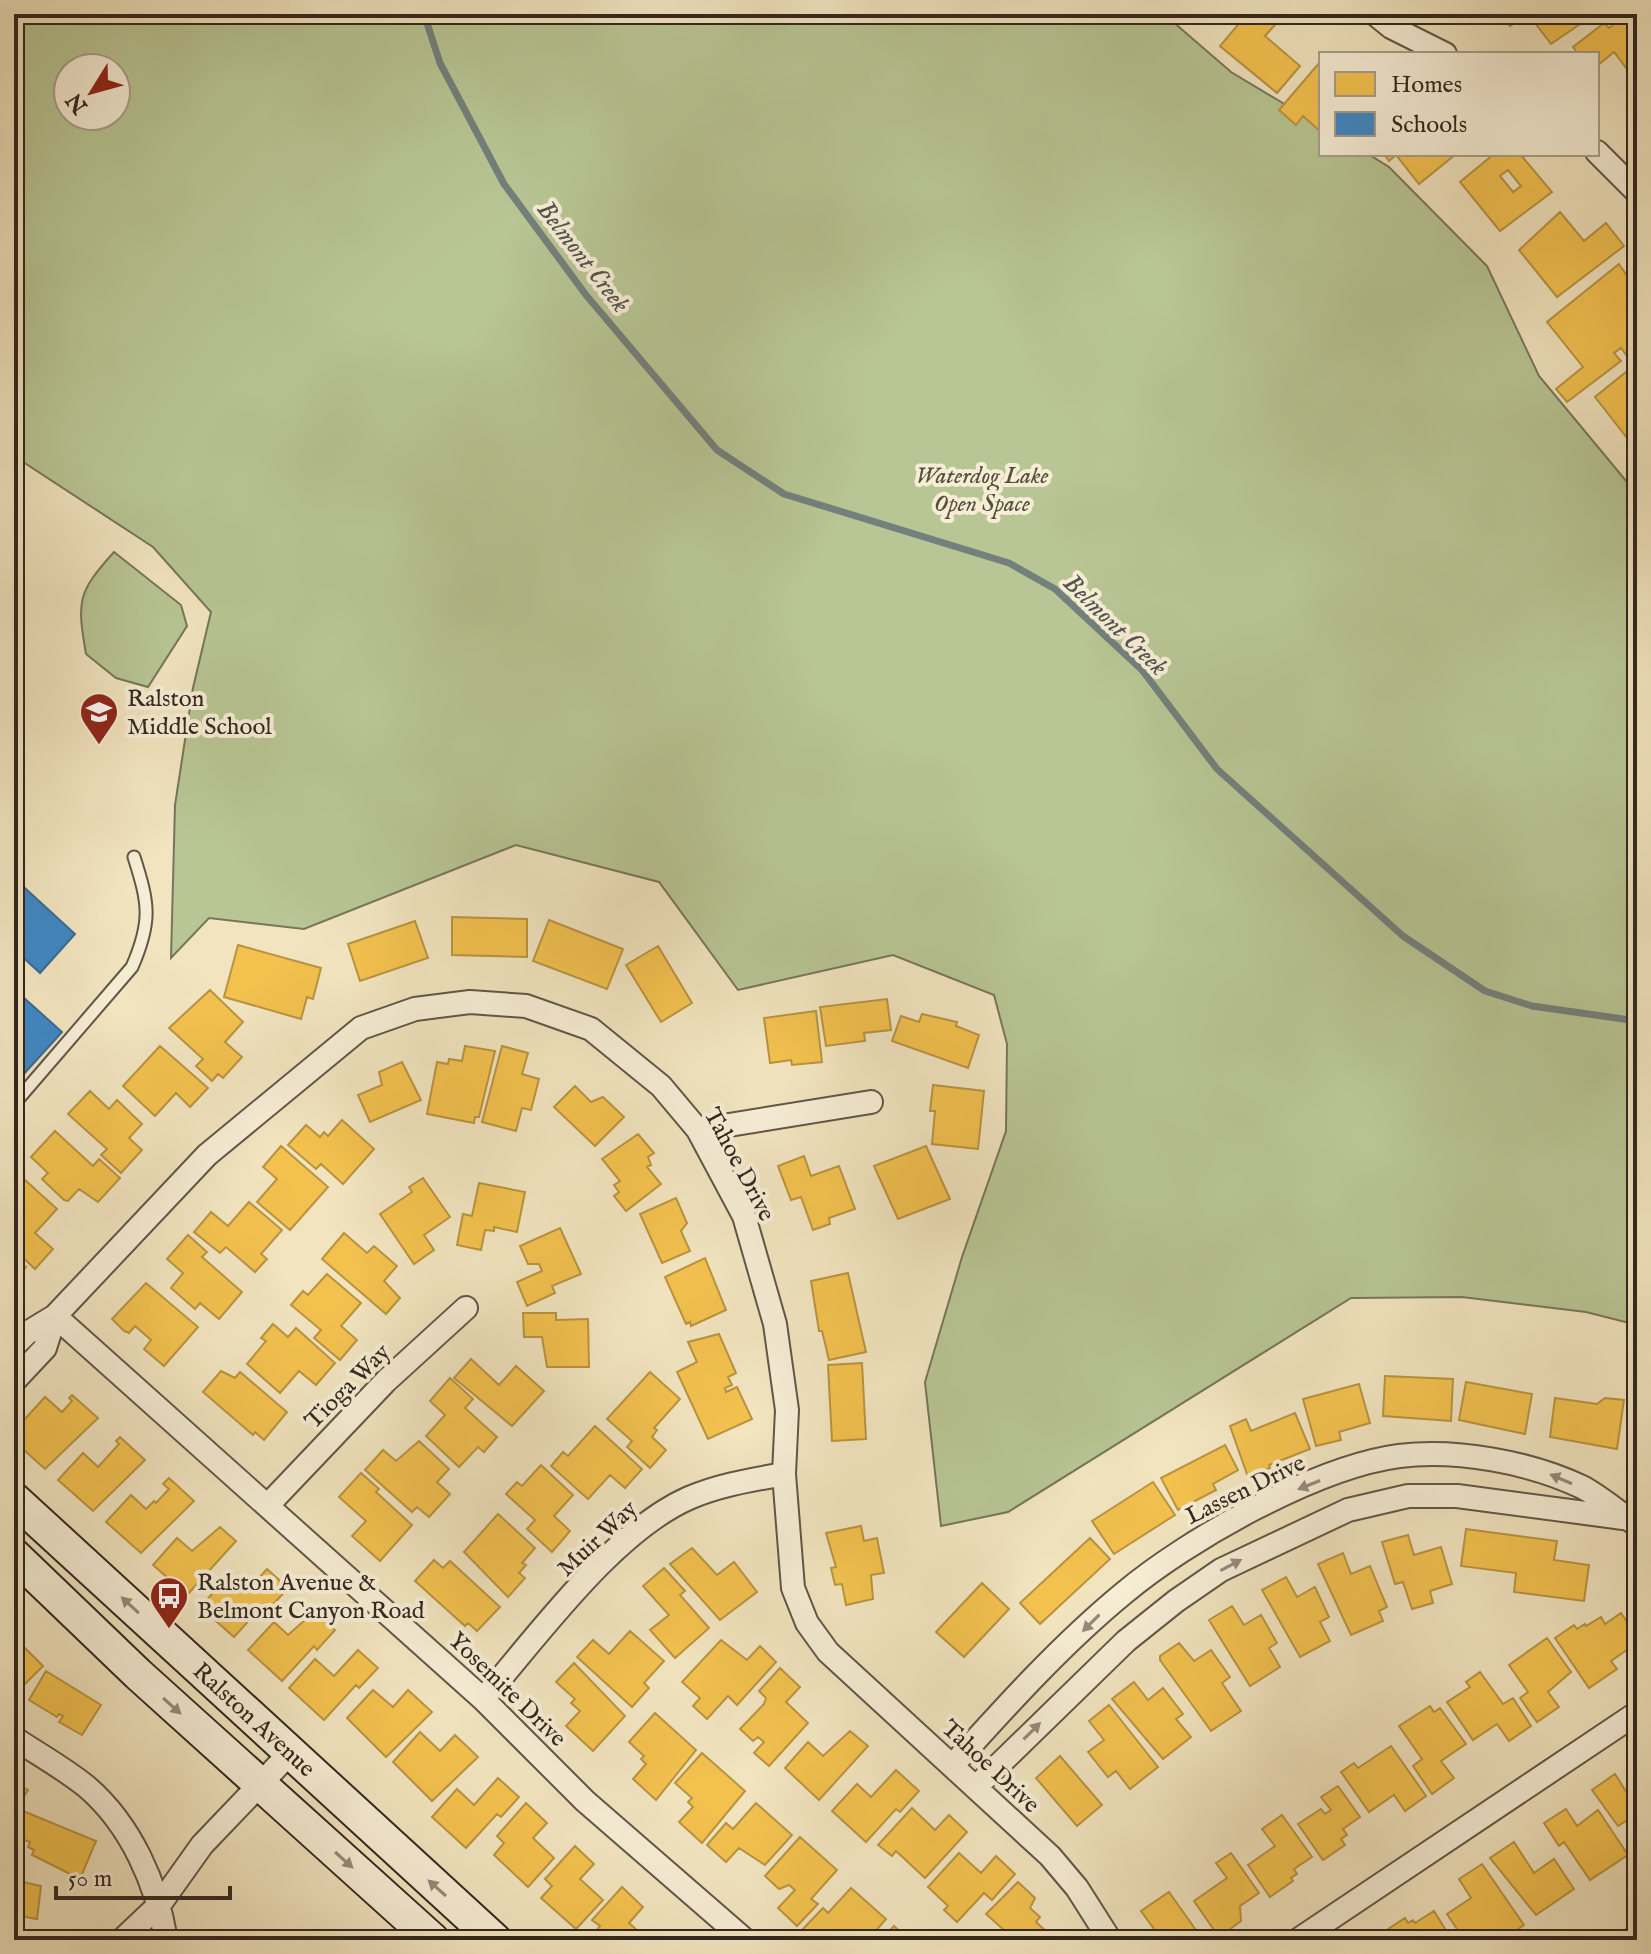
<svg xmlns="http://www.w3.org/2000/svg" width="1651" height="1954" font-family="'IM FELL English',serif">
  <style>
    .green { fill: #b8c594; stroke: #76765a; stroke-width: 2; fill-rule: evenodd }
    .homes { fill: #f2c14e; stroke: #b99340; stroke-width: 2; fill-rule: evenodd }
    .schools { fill: #3f88c5; stroke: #3b6b93; stroke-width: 2 }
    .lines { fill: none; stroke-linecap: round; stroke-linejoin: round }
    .stream { stroke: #73807c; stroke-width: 7 }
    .lane-casing { stroke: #625647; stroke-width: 15 }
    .street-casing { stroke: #625647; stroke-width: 26 }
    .secondary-casing { stroke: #33271f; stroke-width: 36 }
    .lane { stroke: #f6edd5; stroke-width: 11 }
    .street { stroke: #f6edd5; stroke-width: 22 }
    .secondary { stroke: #f6edd5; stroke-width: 32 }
    .oneway { fill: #948a7a }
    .labels { text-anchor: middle; stroke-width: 8; stroke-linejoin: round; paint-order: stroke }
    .park-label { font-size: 24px; font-style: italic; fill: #544e3c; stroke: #f6edd5 }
    .poi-label { font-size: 24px; fill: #33271f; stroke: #f6edd5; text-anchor: start }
    .street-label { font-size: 24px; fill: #33271f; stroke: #f6edd5 }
    .water-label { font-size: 26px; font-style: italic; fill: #53544e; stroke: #f6edd5 }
  </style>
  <rect width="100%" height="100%" fill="#f1e4bf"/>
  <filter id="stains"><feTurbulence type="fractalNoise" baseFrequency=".0025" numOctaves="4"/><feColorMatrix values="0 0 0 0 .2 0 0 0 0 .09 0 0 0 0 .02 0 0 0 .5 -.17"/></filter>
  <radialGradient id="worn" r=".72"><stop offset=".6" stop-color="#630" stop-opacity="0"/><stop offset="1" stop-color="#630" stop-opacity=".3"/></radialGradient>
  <path class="green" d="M14,14H1164L1231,72L1321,126V154H1368L1389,167L1487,266L1539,376L1637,494V1325L1586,1312L1462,1297L1351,1298L1008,1512L941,1526L925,1382L962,1257L1006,1131L1007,1044L994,995L893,955L738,990L659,882L516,845L304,929L209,918L171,958L175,805L193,688L211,612L153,547L14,456ZM68,68H116V116H68Z
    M114,552L181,605L187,626L148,687L116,678L86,654C77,601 77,593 114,552Z"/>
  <path class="homes" d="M1180,14H1200L1185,22Z
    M1247,14H1276L1281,18L1265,36L1300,66L1277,93L1220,46Z
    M1502,14H1586L1589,18L1551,44L1528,14L1510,26Z
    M1628,14H1637V74L1633,77L1614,52L1597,66V54H1578L1573,47L1604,23L1609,28Z
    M1320,62L1321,63V132L1303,116L1296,125L1279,110Z
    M1384,154H1456L1419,184L1396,155L1389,161Z
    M1494,154H1520L1552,192L1500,231L1460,182ZM1508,170L1521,186L1513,192L1500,176Z
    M1560,212L1584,241L1606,223L1624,246L1557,297L1519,250Z
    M1619,264L1637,291V305L1627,317L1637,329V350L1627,356L1621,348L1614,353L1621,361L1567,402L1556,389L1583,367L1547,322Z
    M1637,363V445L1634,447L1595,397Z
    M452,917L527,919V957L452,955Z
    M549,920L623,949L607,989L533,961Z
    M415,921L428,958L360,981L348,944Z
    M238,945L321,968L313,999L307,997L301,1019L224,997Z
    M658,946L692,1003L661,1022L626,965Z
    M210,990L243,1022L225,1042L242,1057L223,1078L218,1074L212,1081L196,1066L203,1059L169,1028Z
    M887,999L891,1030L864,1033L865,1041L826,1046L820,1007Z
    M816,1011L822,1062L792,1065L791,1060L770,1063L764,1018Z
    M922,1014L957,1022L956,1026L979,1035L968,1068L892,1041L901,1016L919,1022Z
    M160,1046L208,1088L190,1107L176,1093L155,1116L123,1086Z
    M465,1046L495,1051L479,1117H475L474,1123L427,1114L437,1062L448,1064L449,1059L462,1061Z
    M502,1046L528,1053L522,1074L539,1079L531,1110L522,1108L516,1131L482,1122Z
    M402,1062L421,1100L370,1122L358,1095L382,1085L379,1072Z
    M933,1085L984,1091L978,1149L932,1144L935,1111H930Z
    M575,1086L591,1102L603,1097L624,1117L595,1146L554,1107Z
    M90,1091L109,1109L117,1100L142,1124L129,1138L142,1150L121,1173L101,1155L107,1149L68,1114Z
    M342,1120L374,1149L343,1184L321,1164L316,1169L288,1145L306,1125L320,1137L324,1132L328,1136Z
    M55,1131L93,1166L99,1159L120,1178L98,1202L79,1189L68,1201L64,1200L42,1179L48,1173L31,1157Z
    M638,1134L654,1153L648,1157L651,1165L647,1167L661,1184L626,1211L614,1196L619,1192L614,1185L620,1181L602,1159Z
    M281,1146L328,1187L290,1230L257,1202L277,1179L263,1167Z
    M926,1146L950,1199L898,1219L874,1166Z
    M804,1156L811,1176L839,1166L855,1209L829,1218L830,1224L813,1230L801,1197L791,1200L778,1166Z
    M423,1178L450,1217L424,1235L434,1250L414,1264L380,1214L412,1192L409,1187Z
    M25,1180L57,1209L35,1233L53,1249L35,1269L14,1249V1192Z
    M479,1183L525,1192L517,1232L494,1227V1231L485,1230L481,1250L457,1245L463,1214L472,1216Z
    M676,1198L687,1223L681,1231L690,1251L662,1263L640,1214Z
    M249,1202L282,1230L261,1254L267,1259L255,1272L226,1247L220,1253L194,1232L211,1212L228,1226Z
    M560,1228L581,1274L552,1286L555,1293L527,1306L517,1282L542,1271L539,1264H528L520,1246Z
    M344,1233L367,1253L374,1246L397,1266L384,1281L400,1298L386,1314L322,1259Z
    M188,1235L207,1252L202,1257L242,1292L219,1319L200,1303L195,1309L171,1288L183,1273L167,1259Z
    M14,1256L26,1267L14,1280Z
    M705,1258L726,1310L691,1326L690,1322L686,1324L665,1277Z
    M848,1273L866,1352L829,1360L822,1331H819L811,1281Z
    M327,1274L361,1303L341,1326L357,1340L340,1360L314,1338L321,1330L291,1305L303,1291L308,1295Z
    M146,1283L198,1327L164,1366L144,1349L151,1340L135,1326L129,1333L124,1331L112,1319Z
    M523,1313H556V1320L588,1319L589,1367H547L542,1337H524Z
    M273,1324L288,1337L296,1328L335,1363L316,1385L299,1371L280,1393L247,1364L266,1341L261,1338Z
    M719,1334L736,1373L728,1377L732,1385L725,1388L726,1392L737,1387L752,1419L708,1439L677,1372L697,1362L688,1342Z
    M471,1359L499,1385L516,1366L544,1391L512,1426L454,1378Z
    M862,1363L866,1439L832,1441L828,1365Z
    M221,1371L235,1378L240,1372L287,1412L264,1440L255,1432L253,1435L203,1392Z
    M650,1372L680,1399L654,1428L657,1430L652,1437L666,1450L650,1468L627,1447L632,1441L607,1419Z
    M1385,1376L1453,1379L1451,1421L1383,1416Z
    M450,1378L473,1399L465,1408L497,1437L484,1452L478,1447L459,1467L426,1436L445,1415L430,1401Z
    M1466,1382L1532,1394L1525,1434L1459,1420Z
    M1359,1384L1370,1423L1339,1432L1341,1440L1316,1446L1303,1399Z
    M72,1395L98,1418L45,1469L14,1441V1431L45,1397L62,1412L72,1401L69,1398Z
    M1555,1398L1597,1404L1605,1398L1624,1400L1617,1449L1550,1437Z
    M1295,1413L1310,1449L1269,1465L1270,1468L1248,1477L1230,1426L1246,1419L1251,1431Z
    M595,1426L642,1469L625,1488L610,1475L588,1499L551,1466L563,1452L568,1456Z
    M120,1437L145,1460L93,1511L58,1480L83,1453L98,1467L119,1444L116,1441Z
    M419,1441L449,1469L437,1482L450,1494L429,1517L417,1507L412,1512L365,1470L383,1450L396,1461Z
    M1225,1445L1238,1470L1213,1484L1216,1490L1178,1510L1161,1478Z
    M541,1465L573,1495L554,1516L570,1531L552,1552L527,1529L535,1520L506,1494L517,1482L522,1486Z
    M361,1473L379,1489L376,1492L412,1525L380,1561L352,1536L366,1521L339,1497Z
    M169,1478L194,1501L141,1553L106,1522L131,1495L146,1509L154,1501L156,1503L169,1489L163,1484Z
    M1153,1482L1175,1515L1114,1554L1092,1521Z
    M498,1514L535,1548L522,1563L526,1565L519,1573L525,1578L508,1597L464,1552Z
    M861,1526L864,1541L877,1538L884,1573L871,1575L873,1599L846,1605L842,1584L835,1585L831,1568L836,1567L826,1533Z
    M220,1527L236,1541L187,1595L153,1565L177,1538L192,1551Z
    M1466,1529L1557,1541L1554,1560L1589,1565L1584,1601L1514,1592L1516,1573L1461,1566Z
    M1408,1535L1414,1555L1441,1547L1452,1584L1430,1591L1433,1603L1412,1609L1403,1582L1395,1584L1382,1542Z
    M1090,1538L1110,1559L1040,1624L1020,1603Z
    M692,1548L717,1575L734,1562L757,1592L720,1620L670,1564Z
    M1343,1553L1351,1574L1370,1566L1387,1607L1379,1611L1383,1621L1351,1635L1318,1564Z
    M434,1560L443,1568L450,1561L500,1607L477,1631L468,1623L465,1626L415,1581Z
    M664,1568L685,1591L680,1595L709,1628L675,1658L650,1630L669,1615L643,1586Z
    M267,1569L288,1588L269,1609L264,1604L234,1637L200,1607L225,1580L239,1593L247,1584L251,1587Z
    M1286,1577L1297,1597L1315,1587L1329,1617L1320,1622L1330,1641L1300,1657L1262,1590Z
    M982,1583L1009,1609L964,1657L936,1632Z
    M1232,1606L1244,1625L1261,1615L1277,1643L1269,1648L1280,1667L1250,1686L1209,1620Z
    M314,1612L335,1630L317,1650L314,1646L282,1681L248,1650L274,1622L288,1635Z
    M1621,1613L1637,1636V1643L1611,1661L1617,1669L1589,1688L1555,1638L1574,1625L1577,1629L1585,1624L1586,1626L1601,1617L1605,1624Z
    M630,1631L664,1661L644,1683L649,1688L632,1707L577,1657L593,1640L609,1654Z
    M14,1637L43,1666L20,1689L14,1683Z
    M1547,1638L1571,1672L1548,1692L1559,1707L1537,1722L1520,1698L1528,1692L1509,1665Z
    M721,1640L747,1660L760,1646L776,1662L737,1705L728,1696L707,1719L693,1706L700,1698L682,1682Z
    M1179,1643L1194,1661L1211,1650L1230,1677L1222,1683L1241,1711L1211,1731L1160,1660V1656Z
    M358,1650L378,1668L359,1688L356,1685L324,1720L289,1688L315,1659L334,1676Z
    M574,1663L625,1716L593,1751L566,1726L580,1711L571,1703L575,1699L556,1682Z
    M780,1668L800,1687L786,1702L808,1723L769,1766L754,1753L764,1742L758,1737L753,1741L740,1729L764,1704L766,1698L759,1691Z
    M46,1671L101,1705L82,1735L59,1722L63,1716L59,1714L57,1717L29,1700Z
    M1480,1672L1503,1704L1513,1698L1531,1726L1509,1741L1497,1724L1473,1740L1447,1702L1470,1687L1466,1682Z
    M1134,1682L1148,1700L1163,1688L1183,1714L1176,1719L1191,1737L1163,1759L1112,1699Z
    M373,1690L393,1707L408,1690L432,1712L386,1757L347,1718Z
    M1109,1705L1158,1767L1130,1789L1116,1771L1108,1777L1088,1752L1104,1740L1089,1721Z
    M1430,1706L1434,1712L1440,1708L1466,1744L1441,1761L1454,1778L1432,1794L1413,1766L1422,1759L1399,1726Z
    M655,1713L696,1750L656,1800L633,1779L646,1764L641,1759L644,1756L629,1742Z
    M850,1731L868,1746L819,1800L785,1768L808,1742L823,1756Z
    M420,1732L440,1751L455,1735L478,1757L432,1801L393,1762Z
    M1391,1746L1426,1796L1405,1811L1394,1795L1369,1812L1341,1772L1354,1763L1358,1768Z
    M702,1753L745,1791L702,1843L679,1822L693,1807L688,1802L692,1798L675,1783Z
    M1060,1756L1102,1805L1077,1826L1036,1778Z
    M896,1770L919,1791L900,1812L896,1809L866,1842L832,1811L857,1784L871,1797Z
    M1615,1774L1627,1793L1637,1786L1636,1836L1626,1821L1618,1826L1592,1790Z
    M498,1778L519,1797L501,1817L497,1814L466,1848L432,1817L457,1789L474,1805Z
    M14,1782L28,1790L14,1812Z
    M1338,1786L1360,1817L1343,1829L1347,1835L1341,1839L1345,1845L1323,1860L1298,1824L1321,1809L1325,1814L1331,1810L1321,1797Z
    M526,1803L547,1823L533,1838L554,1858L528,1887L494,1855L504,1843L497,1836Z
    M756,1803L792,1835L765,1865L739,1848L726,1862L707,1845L726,1823L733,1829Z
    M912,1808L935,1830L949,1815L967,1832L925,1878L896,1851L892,1856L878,1845Z
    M1566,1809L1577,1826L1598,1810L1628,1855L1590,1880L1564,1842L1559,1846L1544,1823Z
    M23,1811L96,1841L80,1879L32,1855L34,1850L28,1847L30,1842L14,1836Z
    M1282,1815L1312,1857L1294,1869L1297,1874L1291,1878L1293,1881L1270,1897L1248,1865L1275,1846L1262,1829Z
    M800,1837L837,1870L811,1899L818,1904L797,1926L778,1908L795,1890L789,1885L779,1889L765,1876Z
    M1514,1842L1534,1873L1554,1859L1574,1889L1536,1915L1490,1858Z
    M575,1846L594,1864L580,1879L603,1900L576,1929L541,1898L552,1886L545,1879Z
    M959,1853L981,1873L996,1856L1015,1874L992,1900L984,1893L957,1922L944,1910L948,1906L928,1887Z
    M1231,1853L1259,1893L1240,1906L1241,1921L1222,1935L1216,1933L1194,1901L1227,1878L1216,1863Z
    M1482,1864L1524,1925L1502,1940H1471L1466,1932L1461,1935L1447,1914L1471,1898L1459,1879Z
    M14,1880L41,1886L37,1919L14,1915Z
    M1018,1882L1035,1898L1030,1908L1040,1917L1036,1922L1046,1931L1038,1940H1015L986,1914Z
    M622,1887L643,1907L629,1923L648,1940H589L600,1926L592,1920Z
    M851,1888L886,1919L868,1940H848L843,1936L840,1939L834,1934L828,1940H813L802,1930L823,1908L828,1913Z
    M1169,1892L1203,1940H1162L1141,1911Z
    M1434,1911L1452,1940H1386L1382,1933L1405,1918L1408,1923L1413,1920L1415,1923Z
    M1636,1922L1637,1940H1610Z
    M894,1926L909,1940H881Z"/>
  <path class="schools" d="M14,878L75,934L40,973L14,949Z
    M14,989L62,1032L14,1085Z"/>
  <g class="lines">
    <path class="stream" d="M424,14L440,63L504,184L586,295L717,450L784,494L1009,563L1055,589L1142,670L1217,769L1403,936L1485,991L1532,1006L1637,1021"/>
    <g class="lane-casing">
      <path id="lane" d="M14,1104L132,967C152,921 149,904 134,857"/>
    </g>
    <g class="street-casing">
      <path id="street" d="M1375,14L1391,27L1445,54
        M1597,152L1637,192
        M698,1130L871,1102
        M55,1316L483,1699L585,1801L745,1940
        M14,1346L27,1333L55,1316L207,1155L361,1028L415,1009L470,1002L526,1006L591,1029L661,1086L698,1130L744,1216L775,1324L787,1410L784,1474L793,1588L807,1623L828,1652L1050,1856L1077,1888L1110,1940
        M14,1381L45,1348L55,1316
        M268,1505L386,1381L466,1308
        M483,1699C538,1636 612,1532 689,1498C719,1485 751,1480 784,1474
        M14,1738C38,1754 65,1769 87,1787C131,1825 157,1884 166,1940
        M953,1765C1007,1705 1062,1644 1124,1593C1187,1540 1316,1467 1399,1456C1457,1449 1529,1462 1582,1487C1601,1497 1619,1513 1637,1525
        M977,1786L1126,1641L1176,1601L1221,1570L1348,1510L1408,1496H1457L1623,1518
        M122,1940L160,1904L202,1845L289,1754
        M1298,1940L1637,1713"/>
    </g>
    <g class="secondary-casing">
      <g id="secondary">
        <path id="s1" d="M14,1499L495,1940"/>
        <path d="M14,1555L138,1674L433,1940"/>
      </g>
    </g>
    <use href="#lane" class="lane"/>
    <use href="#street" class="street"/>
    <use href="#secondary" class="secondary"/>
  </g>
  <defs><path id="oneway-solid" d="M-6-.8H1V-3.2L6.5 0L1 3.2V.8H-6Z" transform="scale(2)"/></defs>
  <g class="oneway">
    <use href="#oneway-solid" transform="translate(1561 1479) rotate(-157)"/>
    <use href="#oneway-solid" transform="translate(1309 1485) rotate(158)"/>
    <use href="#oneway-solid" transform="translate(1231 1565) rotate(-28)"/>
    <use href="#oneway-solid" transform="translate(130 1605) rotate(-137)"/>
    <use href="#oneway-solid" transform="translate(1091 1623) rotate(135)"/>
    <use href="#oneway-solid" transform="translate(172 1706) rotate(42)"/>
    <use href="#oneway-solid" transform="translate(1032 1731) rotate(-45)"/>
    <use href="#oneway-solid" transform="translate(344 1860) rotate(42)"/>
    <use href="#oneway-solid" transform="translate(437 1888) rotate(-138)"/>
  </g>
  <defs>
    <g id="school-pin" transform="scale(2)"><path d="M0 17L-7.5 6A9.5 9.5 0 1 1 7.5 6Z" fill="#8f2418" stroke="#f6edd5"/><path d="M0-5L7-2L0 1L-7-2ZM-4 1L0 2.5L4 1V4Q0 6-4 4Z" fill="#fff"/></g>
    <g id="bus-pin" transform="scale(2)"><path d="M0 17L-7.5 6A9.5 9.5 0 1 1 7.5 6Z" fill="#8f2418" stroke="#f6edd5"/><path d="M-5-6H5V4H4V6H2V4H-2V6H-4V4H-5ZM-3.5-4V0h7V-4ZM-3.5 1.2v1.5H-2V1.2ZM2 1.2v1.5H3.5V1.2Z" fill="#fff"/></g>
  </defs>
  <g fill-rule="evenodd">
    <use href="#school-pin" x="99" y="712"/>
    <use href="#bus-pin" x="169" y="1596"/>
  </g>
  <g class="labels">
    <g class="park-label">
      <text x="982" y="483">Waterdog Lake<tspan x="982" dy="28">Open Space</tspan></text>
    </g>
    <g class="poi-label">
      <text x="127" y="706">Ralston<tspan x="127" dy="28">Middle School</tspan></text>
      <text x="197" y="1590">Ralston Avenue &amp;<tspan x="197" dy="28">Belmont Canyon Road</tspan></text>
    </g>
    <g class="street-label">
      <text transform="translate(740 1164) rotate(62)" y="8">Tahoe Drive</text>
      <text transform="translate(347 1386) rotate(-45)" y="8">Tioga Way</text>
      <text transform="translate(1245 1489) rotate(-26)" y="8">Lassen Drive</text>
      <text transform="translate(597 1538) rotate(-43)" y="8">Muir Way</text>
      <text transform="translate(508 1689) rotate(44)" y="8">Yosemite Drive</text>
      <text dy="8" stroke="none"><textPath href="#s1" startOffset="326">Ralston Avenue</textPath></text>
      <text transform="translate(991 1766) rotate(43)" y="8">Tahoe Drive</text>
    </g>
    <g class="water-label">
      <text transform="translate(584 256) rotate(52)" y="9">Belmont Creek</text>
      <text transform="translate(1116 624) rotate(44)" y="9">Belmont Creek</text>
    </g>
  </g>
  <rect width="1651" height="1954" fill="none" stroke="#f1e4bf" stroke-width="48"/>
  <rect x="16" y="16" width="1619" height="1922" fill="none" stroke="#33271f" stroke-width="4"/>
  <rect x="24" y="24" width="1603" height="1906" fill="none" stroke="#33271f" stroke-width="2"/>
  <rect x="1319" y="52" width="280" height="104" fill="#f6edd5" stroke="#a89e8c" stroke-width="2"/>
  <rect x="1335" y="72" width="40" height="24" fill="#f2c14e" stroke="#a89e8c" stroke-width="2"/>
  <text x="1391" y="92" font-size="24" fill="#33271f">Homes</text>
  <rect x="1335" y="112" width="40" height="24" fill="#3f88c5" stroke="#a89e8c" stroke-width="2"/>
  <text x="1391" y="132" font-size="24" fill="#33271f">Schools</text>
  <g transform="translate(92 92) rotate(233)"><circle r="38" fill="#f6edd5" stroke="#a89e8c" stroke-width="2"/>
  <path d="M0-6L14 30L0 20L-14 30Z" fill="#8f2418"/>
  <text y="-12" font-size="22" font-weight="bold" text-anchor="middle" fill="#33271f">N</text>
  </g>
  <path d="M56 1886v12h174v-12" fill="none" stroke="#33271f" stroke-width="4"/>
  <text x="68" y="1886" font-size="24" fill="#33271f" stroke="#f6edd5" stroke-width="6" paint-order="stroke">50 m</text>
  <rect width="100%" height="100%" filter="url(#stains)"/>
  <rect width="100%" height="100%" fill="url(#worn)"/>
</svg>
